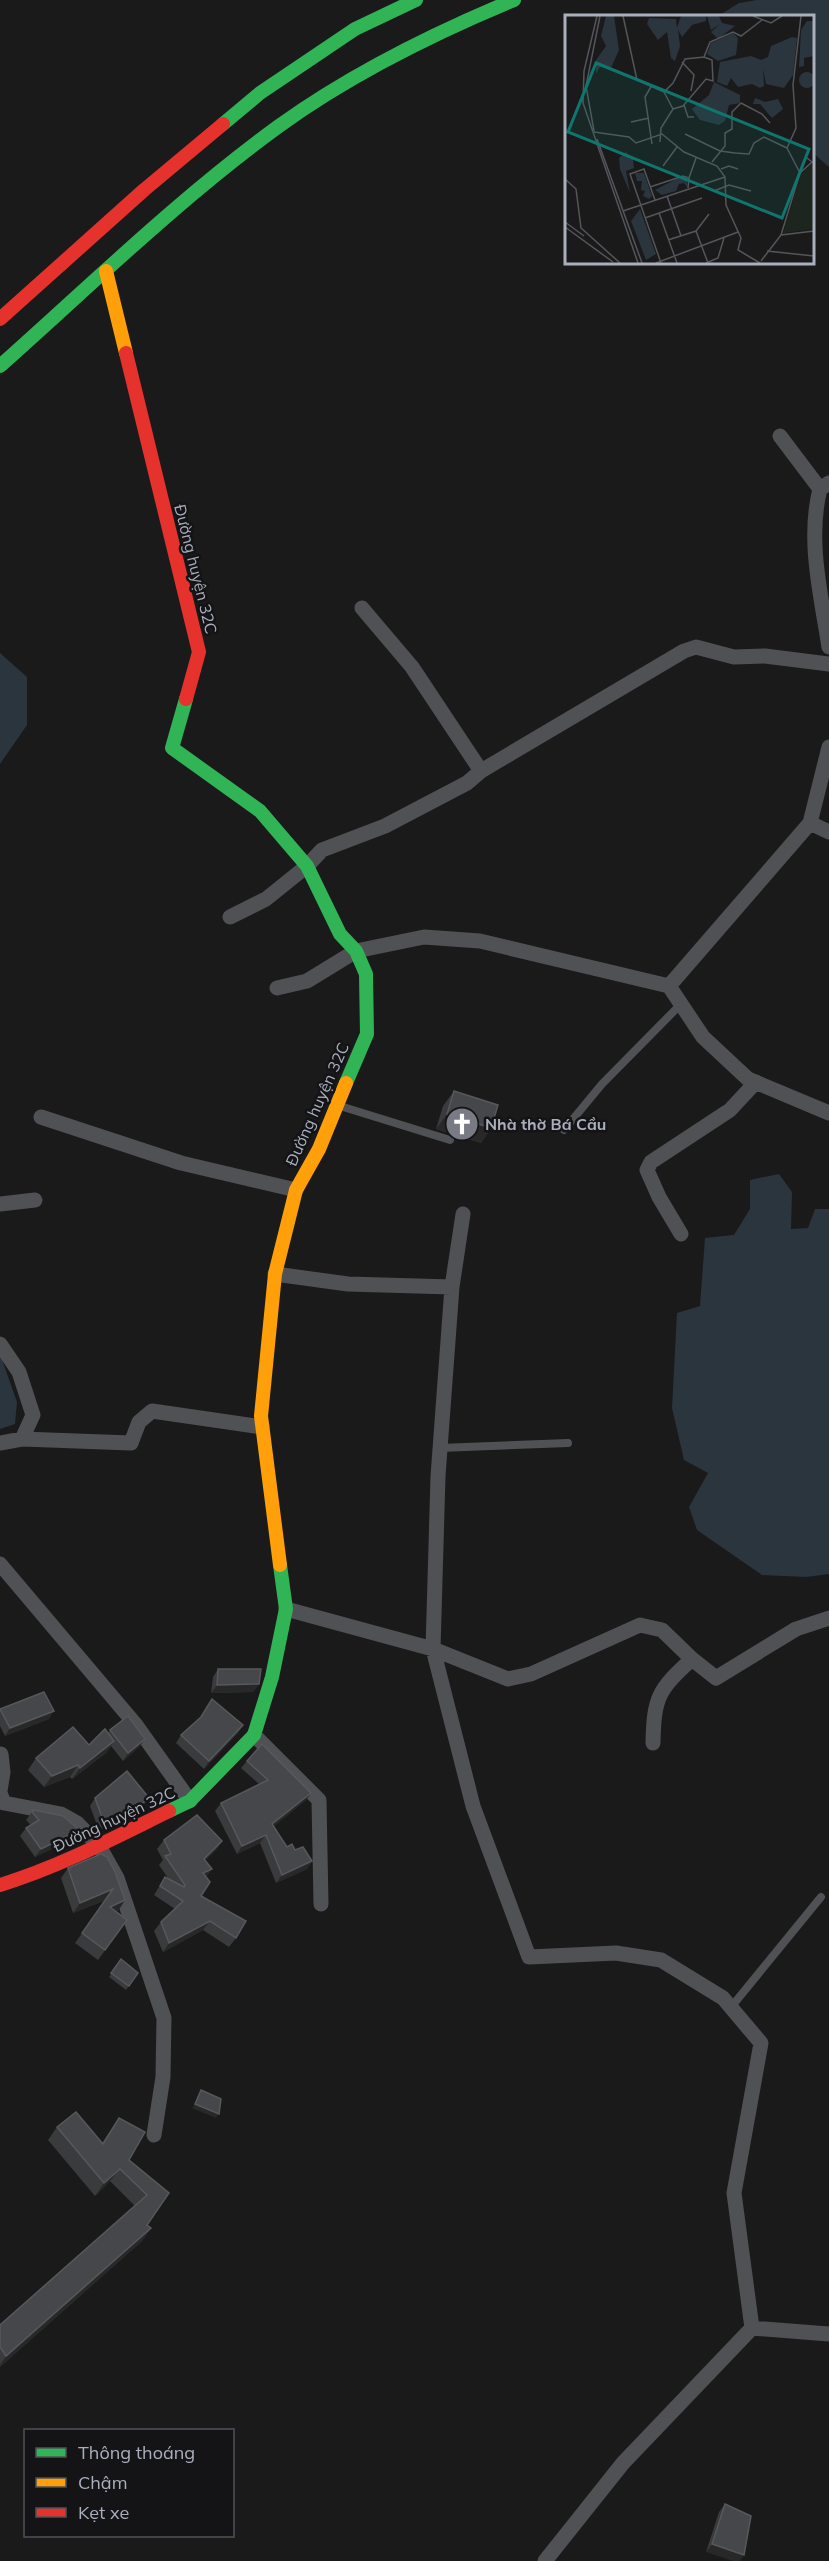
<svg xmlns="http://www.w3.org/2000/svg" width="829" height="2561" font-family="Mulish,sans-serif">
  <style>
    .water { fill: #2b353e }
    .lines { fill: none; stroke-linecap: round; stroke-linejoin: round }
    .lane { stroke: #505154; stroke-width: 8 }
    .street { stroke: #505154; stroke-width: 15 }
    .fast { stroke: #30b455; stroke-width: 14 }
    .slow { stroke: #ff9f0a; stroke-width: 14 }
    .jam { stroke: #e5322d; stroke-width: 14 }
    .wall { fill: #3a3b3d }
    .shaded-wall { fill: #282829 }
    .building { fill: #46474a; stroke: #56585c; stroke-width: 1.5 }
    .labels { text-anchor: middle; stroke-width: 5; stroke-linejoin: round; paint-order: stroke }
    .street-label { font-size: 16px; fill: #aaafbc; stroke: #141417 }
    .poi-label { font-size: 16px; font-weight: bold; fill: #aaafbc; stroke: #141417; text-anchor: start }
    .inset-road { fill: none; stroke: #54565b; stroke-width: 1.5 }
    .view { fill: #0f766e; fill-opacity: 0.15; stroke: #0f766e; stroke-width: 3 }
    .inset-edge { fill: none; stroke: #aaafbc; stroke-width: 3 }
  </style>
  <rect width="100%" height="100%" fill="#1a1a1b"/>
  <path class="water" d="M757,0H829V167L813,153L812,16H718L739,3Z
    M0,653L27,677V725L0,764Z
    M779,1174L792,1192L791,1229L808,1228L815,1209H829V1574L806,1577L762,1575L697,1530L689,1507L708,1473L684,1460L672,1408L677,1313L700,1306L705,1238L734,1235L750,1209V1180Z
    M0,1354L17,1402L15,1424L0,1429Z"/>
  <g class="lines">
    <path class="lane" d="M340,1106L450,1140
      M564,1130L602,1084L681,1004
      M440,1448L568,1443
      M732,2006L821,1897"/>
    <path class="street" d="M780,436L820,489
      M829,483L820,489C807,540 821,595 829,647
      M362,608L412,667L481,771
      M810,823L829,832
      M230,917L266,899L307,866L322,850L385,826L467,783L481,771L684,651L696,647L734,657L765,656L829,664
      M669,986L810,823L829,747
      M277,988L307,981L356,951L424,937L480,941L669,986L703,1037L748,1079L829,1113
      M41,1117L181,1163L296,1190
      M0,1204L35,1200
      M463,1214L452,1287L438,1476L433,1649L473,1806L529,1957L616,1953L661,1960L723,1998L761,2043L734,2193L752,2328
      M681,1234L659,1197L647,1170L651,1162L730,1110L756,1082
      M275,1274L348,1284L452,1287
      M0,1344L19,1372L33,1415L22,1439L0,1443
      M22,1439L131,1443L139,1422L152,1411L262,1427
      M0,1564L136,1725L190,1801
      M286,1609L433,1649L508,1679L531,1674L640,1625L662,1630L692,1659L716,1678L796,1629L829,1618
      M254,1735L319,1800L321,1904
      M653,1743C654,1697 658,1690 692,1659
      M0,1791L3,1772L1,1754
      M0,1793L4,1803L61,1814L77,1823L99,1846L117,1878L164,2018L163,2077L154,2135
      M752,2328L829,2334
      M545,2561L623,2463L752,2328"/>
    <path class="fast" d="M223,124L260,93L355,29L416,0
      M0,366C91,285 180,198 279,126C351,74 432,34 514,0
      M186,699L172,748L260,811L307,866L340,934L356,951L366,974L367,1034L346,1083
      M169,1811L190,1801L254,1735L272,1677L286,1609L280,1565"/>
    <path class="slow" d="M106,271L126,353
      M280,1565L261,1416L275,1274L296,1190L319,1149L346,1083"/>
    <path class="jam" d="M0,319L144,190L223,124
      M126,353L199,652L186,699
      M0,1885C59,1867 114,1838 169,1811"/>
  </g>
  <path class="wall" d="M454,1091L491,1128L481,1143L436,1129L443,1106Z
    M218,1669L259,1684L253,1692L211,1693L213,1677Z
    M212,1699L243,1725L238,1733L204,1769L176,1743L181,1735L199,1719Z
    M0,1709L49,1719L5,1736L0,1726Z
    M110,1730L145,1739L139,1747L123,1761L111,1746L106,1753L72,1779L70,1777L44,1787L28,1770L36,1758L89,1745L108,1733Z
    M247,1761L311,1793L306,1800L273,1827L287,1847L295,1850L312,1861L307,1869L276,1883L260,1843L237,1854L215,1811L221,1803L259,1784L241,1768Z
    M95,1798L143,1806L132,1815L103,1829L97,1825L90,1806Z
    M32,1812L83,1833L78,1840L65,1846L62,1844L35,1857L20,1836L26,1828L31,1825L26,1820Z
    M164,1840L222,1841L216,1850L205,1860L212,1869L206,1877L201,1896L236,1938L229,1947L203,1930L163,1952L154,1931L161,1922L175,1909L154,1895L165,1877L168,1878L159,1865L163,1860L157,1849Z
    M68,1868L125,1900L118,1911H116L127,1920L98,1960L75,1943L106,1900L73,1913L61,1878Z
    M121,1959L138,1973L126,1990L109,1977Z
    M119,2118L129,2160L169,2193L147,2225L151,2228L142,2241L0,2367V2325L135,2206L110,2181L95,2196L48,2140L57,2127L102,2143Z
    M725,2504L751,2516L706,2552L719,2512Z"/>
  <path class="shaded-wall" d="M447,1114L491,1128L481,1143L436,1129Z
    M259,1684L253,1692L211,1693L217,1685Z
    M54,1711L49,1719L5,1736L10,1728Z
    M243,1725L238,1733L204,1769L209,1761Z
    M145,1739L139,1747L123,1761L128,1753Z
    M114,1741L106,1753L72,1779L80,1768Z
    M78,1765L70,1777L44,1787L52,1776Z
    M311,1793L306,1800L267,1832L272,1824Z
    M149,1798L143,1806L132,1815L103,1829L109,1821Z
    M83,1833L78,1840L65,1846L70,1838Z
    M266,1835L260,1843L237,1854L242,1846Z
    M67,1836L62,1844L35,1857L41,1849Z
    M222,1841L216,1850L198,1868L204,1859Z
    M312,1861L307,1869L276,1883L282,1875Z
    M212,1869L205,1878L203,1873Z
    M113,1889L106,1900L73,1913L80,1903Z
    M125,1900L118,1911L103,1917L110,1907Z
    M210,1921L203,1930L163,1952L169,1943Z
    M195,2104L219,2114L216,2118L192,2108Z
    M120,2169L110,2181L95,2196L104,2183Z
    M151,2228L142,2241L0,2367V2365L6,2356Z
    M712,2544L744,2555L740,2561H733L706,2552Z"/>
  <path class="building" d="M454,1091L498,1105L491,1128L447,1114Z
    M218,1669H261L259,1684L217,1685Z
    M44,1692L54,1711L10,1728L0,1709Z
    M212,1699L243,1725L209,1761L181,1735L201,1717Z
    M128,1716L145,1739L128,1753L110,1730Z
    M73,1727L89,1745L105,1729L114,1741L80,1768L78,1765L52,1776L36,1758Z
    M262,1744L311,1793L272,1824L287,1847L292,1844L295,1850L303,1847L312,1861L282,1875L266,1835L242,1846L221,1803L268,1780L247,1761Z
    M127,1771L149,1798L138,1807L109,1821L102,1817L95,1798Z
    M34,1810L63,1816L83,1833L70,1838L67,1836L41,1849L26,1828L39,1820L32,1812Z
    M197,1815L222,1841L204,1859L212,1869L203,1873L210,1882L201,1896L246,1921L236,1938L210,1921L169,1943L161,1922L183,1901L160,1886L165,1877L184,1887L185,1885L165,1856L171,1854L164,1840Z
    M101,1854L107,1857L115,1872L125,1900L110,1907L127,1920L105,1950L82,1933L113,1889L80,1903L68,1868Z
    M121,1959L138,1973L129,1986L111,1973Z
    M201,2090L221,2099L219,2114L195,2104Z
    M76,2112L103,2144L119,2118L145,2132L129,2160L169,2193L147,2225L151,2228L6,2356L0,2347V2325L147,2195L120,2169L104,2183L57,2127Z
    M725,2504L751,2516L744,2555L712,2544Z"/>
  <defs>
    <g id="church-disc" transform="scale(1.725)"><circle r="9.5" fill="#787b84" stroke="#141417"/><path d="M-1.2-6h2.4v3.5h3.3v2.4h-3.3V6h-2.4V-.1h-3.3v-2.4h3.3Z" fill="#fff"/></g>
  </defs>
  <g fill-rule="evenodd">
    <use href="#church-disc" x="462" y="1124"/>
  </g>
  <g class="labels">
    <g class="street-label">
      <text transform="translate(196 569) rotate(76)" y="6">Đường huyện 32C</text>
      <text transform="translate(317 1104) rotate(-66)" y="6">Đường huyện 32C</text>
      <text transform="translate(114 1819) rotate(-25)" y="6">Đường huyện 32C</text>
    </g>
    <g class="poi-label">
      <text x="485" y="1130">Nhà thờ Bá Cầu</text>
    </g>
  </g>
  <g transform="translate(565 15)">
    <rect width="249" height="249" fill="#1a1a1b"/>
    <path d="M249,147V214L218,218L236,159Z" fill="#1d251f"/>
    <path d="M41,1H49L54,35L46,53L35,52L31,59V45L41,31L36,21ZM116,1H141V6L127,10L117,22L113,15L115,31L110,46L106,43L102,17L93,25L82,9L84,3L111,4L112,13ZM142,1H154L157,8L170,11L153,24L146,17L155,9L146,15ZM242,6H249V41L239,43V51L234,52L236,15ZM168,18L173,23L171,40L153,46L142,39L146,28ZM227,22L232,23L228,60L219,73L201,69L198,54L199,71L195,73L187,69L173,72L166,63L162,71L152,67L155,47L186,41L196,45L203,42L206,31ZM234 65a8 8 0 1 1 16 0a8 8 0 1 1-16 0ZM149,67L175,80V88L164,90L160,106L154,110L135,105L127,94L144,80ZM190,83L200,87L213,84L218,94L207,103L195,89H188ZM61,137L68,144L69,153L61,156L65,178L55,154L54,143ZM70,158H79L87,181L84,184L78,181L80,176L76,175L77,166H72ZM115,162L122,164V172L119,168L114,169L111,176L97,180L90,175ZM75,194L91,239L81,245L66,206Z" fill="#2b353e"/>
    <path class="inset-road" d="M32,1L19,56L18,88L73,248M58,1L72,65L99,77L108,94M188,1L206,8L217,1M139,42L145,27L168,17L176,21L197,5M117,47L129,60L126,76M87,70L80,82L87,129M176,88L197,99L205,108M119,90L123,102H129M66,107L84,103M29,116L21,71L35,1M29,117L64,122L71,128L97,119L119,137L152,151L160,162L161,190L176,223L173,235L195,248M120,119L155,136L170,138L184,139L189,128L199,122L222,133M32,124L77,248M95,127L96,113L108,94L118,91L141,64L148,66L147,45L139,42L120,44L108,68L99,77M222,133L231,113L228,70L236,1M222,133L235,158M147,147L160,131V118L167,114V97L176,88M98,151L112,132M156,154L164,151L173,154M124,163L131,143M0,164L11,174L16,213L55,248M85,172L118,161L124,163L123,173M149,176L164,170L186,176M102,181L116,221M90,185L79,154L65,159L96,248M58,196L160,162M94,198L112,248M80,203L137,183M0,207L19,221M0,212L48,247M131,216L143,248M216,220L235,158L247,147L242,143M103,225L131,216L144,199M202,236L249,241M196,246L216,220L249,216M91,248L173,217M141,248L153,243L159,223"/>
    <path class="view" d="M31,48L244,134L217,203L3,117Z"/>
    <rect width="249" height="249" class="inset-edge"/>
  </g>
  <rect x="24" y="2429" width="210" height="108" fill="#141417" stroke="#505259" stroke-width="1.5"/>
  <rect x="36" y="2448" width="30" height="9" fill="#30b455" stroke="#505259" stroke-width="1.5"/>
  <text x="78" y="2459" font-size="18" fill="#aaafbc">Thông thoáng</text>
  <rect x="36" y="2478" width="30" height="9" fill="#ff9f0a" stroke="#505259" stroke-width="1.5"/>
  <text x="78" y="2489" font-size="18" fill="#aaafbc">Chậm</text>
  <rect x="36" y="2508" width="30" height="9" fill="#e5322d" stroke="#505259" stroke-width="1.5"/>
  <text x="78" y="2519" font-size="18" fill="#aaafbc">Kẹt xe</text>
</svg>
